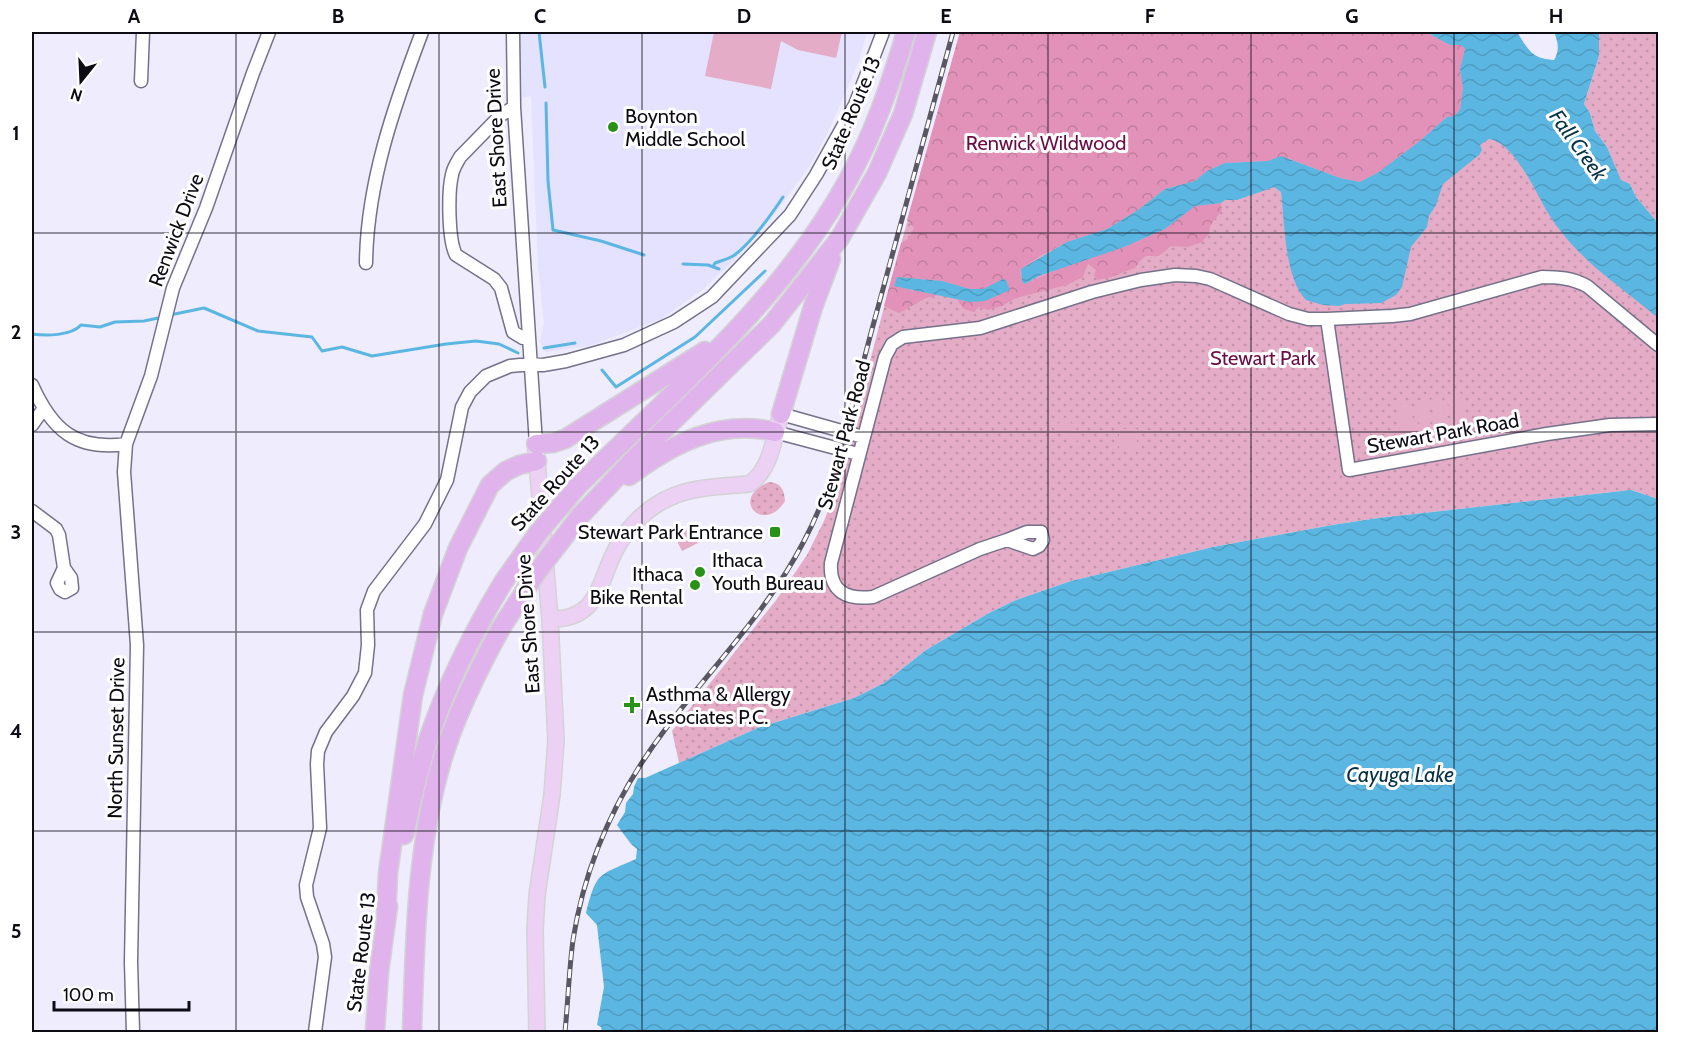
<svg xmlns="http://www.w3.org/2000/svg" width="1690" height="1064" font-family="Cabin,sans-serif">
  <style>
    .built { fill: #e4e2fe }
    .grass { fill: url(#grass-dots) }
    .forest { fill: url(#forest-crowns) }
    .garden { fill: #e4acc6 }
    .water { fill: url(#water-waves) }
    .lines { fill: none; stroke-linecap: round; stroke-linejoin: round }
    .stream { stroke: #5bb7e2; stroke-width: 3 }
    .minor-casing { stroke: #74718a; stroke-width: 15 }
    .major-casing { stroke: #d3d3d5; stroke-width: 18 }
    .highway-casing { stroke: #d3d3d5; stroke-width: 21 }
    .minor { stroke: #fff; stroke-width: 12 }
    .major { stroke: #edd1f4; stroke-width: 15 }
    .highway { stroke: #e1b3ec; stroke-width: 18 }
    .rail-casing { stroke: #595762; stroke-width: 5 }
    .rail { stroke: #fff; stroke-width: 3; stroke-dasharray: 9; stroke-linecap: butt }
    .highway-bridge-casing { stroke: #d3d3d5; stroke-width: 21; stroke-linecap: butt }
    .highway-bridge { stroke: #e1b3ec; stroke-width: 18 }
    .grid { fill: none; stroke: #0d0b14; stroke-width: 1.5; stroke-opacity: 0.55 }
    .poi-dot { fill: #289217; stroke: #fff; stroke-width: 2 }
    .labels { text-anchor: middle; stroke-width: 6; stroke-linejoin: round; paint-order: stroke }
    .street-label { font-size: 20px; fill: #0d0b14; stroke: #fff }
    .poi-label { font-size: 20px; fill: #0d0b14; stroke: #fff; text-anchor: start }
    .park-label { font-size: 20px; fill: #6b0c46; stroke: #fff }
    .water-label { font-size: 21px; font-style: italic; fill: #073243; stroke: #fff }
    .neatline { fill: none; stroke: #0d0b14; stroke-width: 2 }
    .grid-label { font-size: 20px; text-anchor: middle; font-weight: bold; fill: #0d0b14 }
  </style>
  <defs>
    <pattern id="grass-dots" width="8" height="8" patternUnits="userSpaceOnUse" patternTransform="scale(1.5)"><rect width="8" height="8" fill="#e4acc6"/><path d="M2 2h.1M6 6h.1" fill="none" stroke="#c293a9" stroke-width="1.8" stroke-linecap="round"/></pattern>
    <pattern id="forest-crowns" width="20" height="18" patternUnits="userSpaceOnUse" patternTransform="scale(1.5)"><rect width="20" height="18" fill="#e292b8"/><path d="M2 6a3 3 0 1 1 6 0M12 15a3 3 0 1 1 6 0" fill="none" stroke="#c17d9d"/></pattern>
    <pattern id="water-waves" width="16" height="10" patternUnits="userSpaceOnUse" patternTransform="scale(1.5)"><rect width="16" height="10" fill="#5bb7e2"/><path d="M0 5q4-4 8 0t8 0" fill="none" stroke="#4e9cc1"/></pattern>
  </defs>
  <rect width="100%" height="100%" fill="#eeecfd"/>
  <path class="built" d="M520,32H867L859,61L828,132L810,165L775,214L735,259L702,290L661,319L589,346L546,352L540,342L544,323L538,266L531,96L522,98Z"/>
  <path class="grass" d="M960,32H1480L1658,269V499L1631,490L1378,518L1332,525L1213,547L1071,581L1016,600L989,613L926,650L884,683L854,698L760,727L679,763L672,731L777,599L807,555L824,521L838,485L891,280Z
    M1599,32H1658V223L1636,197L1630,184L1621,181L1607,147L1595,131L1590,113L1584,104L1599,56Z
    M769,482C781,483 784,489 785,501C764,535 728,499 769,482Z"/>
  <path class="forest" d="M960,32H1426L1450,45H1461L1465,49L1460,69L1463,88L1460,110L1454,116L1447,117L1421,140L1379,172L1360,182L1340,178L1282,156L1268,161L1225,163L1206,172L1195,181L1165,189L1138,210L1107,229L1067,242L1040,256L1020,271L1022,282L1025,284L1062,267L1124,247L1166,228L1195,206L1221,203L1222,210L1210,226L1209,234L1202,242L1188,247L1171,246L1159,256H1146L1141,260L1135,268L1111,277L1097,280L1094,275L1096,270L1088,264L1083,277L1067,285L1016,298L1002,306L988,310L979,307L974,312L964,309L957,300L970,302L1003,279L983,289H969L942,281L897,277L910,290L939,295L926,298L899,313L884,306L901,243L908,239L914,228L907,220Z"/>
  <path class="garden" d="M714,32H842L836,58L798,50L781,41L771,89L705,76Z
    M1461,393L1467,425L1452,428L1447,396Z
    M1442,397L1447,428L1436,430L1431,399Z
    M1426,400L1432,431L1421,433L1415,401Z
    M1410,402L1416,434L1401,436L1396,405Z
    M1066,417L1082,436L1075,443L1058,424Z
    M1119,429H1137V450H1119Z
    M689,527L698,543L682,551L674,535Z"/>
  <path class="water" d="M1426,32H1517C1528,49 1531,59 1554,60C1560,50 1558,42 1554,32H1599V56L1584,104L1590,113L1595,131L1607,147L1621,180L1630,184L1636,197L1658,223V318C1617,283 1578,261 1548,213C1536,193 1514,142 1489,139L1480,145L1482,150L1479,155L1443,184L1436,205L1429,216L1427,227L1411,247L1402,287L1396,295L1381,303L1345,304L1339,306L1323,305L1306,300C1284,277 1285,223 1281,192L1274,187L1237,200H1225L1221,203L1195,206L1165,229L1124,247L1039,276L1025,284L1022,282L1021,269L1067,242L1107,229L1138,210L1165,189L1195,181L1207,171L1225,163L1268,161L1281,156L1340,178L1360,182L1379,172L1421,140L1447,117L1454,116L1460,110L1463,88L1460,69L1465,49L1461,45H1450Z
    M897,277L942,281L970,289H983L1003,279L1006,280L1010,290L985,301L970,302L894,286Z
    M1631,490L1658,499V1032H602L601,1027L597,1025L604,987L597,925L586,913C597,871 598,876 636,859L637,849L631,844L617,825L625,812L626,803L633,794L634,787L638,778H645L760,727L854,698L884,683L926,650L989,613L1016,600L1071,581L1213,547L1332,525L1378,518Z"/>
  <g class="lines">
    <path class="stream" d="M539,32L545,87
      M546,103L548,181L553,230L601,241L644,255
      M683,264L708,265L719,269
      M713,267L715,263C720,261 728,259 733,256C751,244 771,215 783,197
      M170,315L204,308L258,331L312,337L322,351L342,347L372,356L446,344L476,341L499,344L518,353
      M32,334C46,336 71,336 81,325L100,327L115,322L144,321L163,317
      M544,348L575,343
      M602,370L616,387L695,337L765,271"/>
    <g class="minor-casing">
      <path id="minor" d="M513,32L514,107L536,444
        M141,81L143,32
        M514,107L501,115L460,157C457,163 453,168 452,175C448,191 448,240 456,255L494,279L501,288L513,332L523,338H529
        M366,263C367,183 394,106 422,32
        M1658,345L1587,286C1572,278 1558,277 1542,277L1410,314L1392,316L1327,319L1349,470L1547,434L1610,425L1658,424
        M32,385C52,430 76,451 126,444
        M781,414L863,437
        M32,425L44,408
        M775,432L858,454
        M32,511L56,529L59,535L64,568L71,578L72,588L65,592L60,589L57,583L64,568
        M1007,540L1027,532H1041L1043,540L1039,546L1033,549L1007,540L980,549L873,597C847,600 829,592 831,563L885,357L892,344L903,337L980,328L1092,292L1141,280L1175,275L1196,276L1210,279L1289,314L1308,319H1327
        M133,1032L131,962L137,645L124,472L126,444L151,376L173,288L206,208L253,73L269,32
        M315,1032L325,957L323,944L307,897L306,885L320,828L317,764L318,751L326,732L353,696L365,673L368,645L367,610L374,591L425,524L447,480L462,407L470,392L486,376L510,366L531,364L543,365L566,361L624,345L674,322L712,297L790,215L816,175L855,105L883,32"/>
    </g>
    <g class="major-casing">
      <path id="major" d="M536,450L550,619L556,740L552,795L537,895L535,930L537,1032
        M550,619C599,620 598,583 616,549C625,532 640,515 656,505C685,486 716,487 749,484C771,471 774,436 781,414"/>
    </g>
    <g class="highway-casing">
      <path id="highway" d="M781,414L813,307L831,259
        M536,444L553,443L565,439L705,351
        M629,476C672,444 720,418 775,432
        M577,487C673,391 782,301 848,180C874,133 891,83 906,32
        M580,516L633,460L772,324L840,238L877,173L903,114L927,32
        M404,835C411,803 418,771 428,740C447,684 473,632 504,581
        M386,918L388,873L413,695L433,614L458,548L490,485L506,471L519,465L537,461
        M375,1032L379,972L388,906
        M412,1032C415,940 416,846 443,757C457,712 478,670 501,628"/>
    </g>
    <use href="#minor" class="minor"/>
    <use href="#major" class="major"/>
    <use href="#highway" class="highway"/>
    <g class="rail-casing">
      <path id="rail" d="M565,1032C568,1002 569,970 573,940C585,863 618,792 664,731C711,668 768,611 804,541C838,477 852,403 871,333C898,232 926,132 953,32"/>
    </g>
    <use href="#rail" class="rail"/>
    <g class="highway-bridge-casing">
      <path id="highway-bridge" d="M504,581L538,533L577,487
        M501,628L537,572L580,516"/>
    </g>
    <use href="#highway-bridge" class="highway-bridge"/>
  </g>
  <path class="grid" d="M236,32V1032M439,32V1032M642,32V1032M845,32V1032M1048,32V1032M1251,32V1032M1454,32V1032M32,233H1658M32,432H1658M32,632H1658M32,831H1658"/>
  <g class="poi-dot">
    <circle cx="613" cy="127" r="6"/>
    <rect x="769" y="526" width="12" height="12" rx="3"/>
    <circle cx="700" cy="572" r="6"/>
    <circle cx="695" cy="585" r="6"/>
    <path d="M629 696h6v6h6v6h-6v6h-6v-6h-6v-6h6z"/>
  </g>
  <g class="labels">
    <g class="street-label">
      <text transform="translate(851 113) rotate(-67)" y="7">State Route 13</text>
      <text transform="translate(496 138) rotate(-93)" y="7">East Shore Drive</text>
      <text transform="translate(176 230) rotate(-69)" y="7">Renwick Drive</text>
      <text transform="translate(1443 433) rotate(-10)" y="7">Stewart Park Road</text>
      <text transform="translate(844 435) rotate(-75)" y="7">Stewart Park Road</text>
      <text transform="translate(555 483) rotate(-48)" y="7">State Route 13</text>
      <text transform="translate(528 624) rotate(-94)" y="7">East Shore Drive</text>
      <text transform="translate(116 738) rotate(-89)" y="7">North Sunset Drive</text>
      <text transform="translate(361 952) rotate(-83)" y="7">State Route 13</text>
    </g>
    <g class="poi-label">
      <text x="625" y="123">Boynton<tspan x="625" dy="23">Middle School</tspan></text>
      <text x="763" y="539" text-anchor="end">Stewart Park Entrance</text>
      <text x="712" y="567">Ithaca<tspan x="712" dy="23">Youth Bureau</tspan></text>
      <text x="683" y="581" text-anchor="end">Ithaca<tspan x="683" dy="23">Bike Rental</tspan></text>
      <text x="646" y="701">Asthma &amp; Allergy<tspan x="646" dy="23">Associates P.C.</tspan></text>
    </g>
    <g class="park-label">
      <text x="1046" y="150">Renwick Wildwood</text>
      <text x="1263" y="365">Stewart Park</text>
    </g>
    <g class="water-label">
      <text transform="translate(1578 145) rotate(54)" y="7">Fall Creek</text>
      <text x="1400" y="782">Cayuga Lake</text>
    </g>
  </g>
  <rect width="1690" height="1064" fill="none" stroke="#ffffff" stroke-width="66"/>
  <g transform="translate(81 81) rotate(198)" stroke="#ffffff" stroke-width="4.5" paint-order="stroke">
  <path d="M0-4.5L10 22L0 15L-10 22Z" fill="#0d0b14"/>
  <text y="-9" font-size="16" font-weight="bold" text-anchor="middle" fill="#0d0b14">N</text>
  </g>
  <path d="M54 1001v9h135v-9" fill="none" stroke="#0d0b14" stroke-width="3"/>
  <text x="63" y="1001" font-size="18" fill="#0d0b14" stroke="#ffffff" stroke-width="4.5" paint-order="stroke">100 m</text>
  <rect x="33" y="33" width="1624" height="998" class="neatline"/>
  <g class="grid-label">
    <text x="134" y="23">A</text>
    <text x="338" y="23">B</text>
    <text x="540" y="23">C</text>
    <text x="744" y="23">D</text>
    <text x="946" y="23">E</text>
    <text x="1150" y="23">F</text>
    <text x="1352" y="23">G</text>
    <text x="1556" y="23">H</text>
    <text x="16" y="140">1</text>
    <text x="16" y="339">2</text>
    <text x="16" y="539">3</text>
    <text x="16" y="738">4</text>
    <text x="16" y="938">5</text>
  </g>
</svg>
